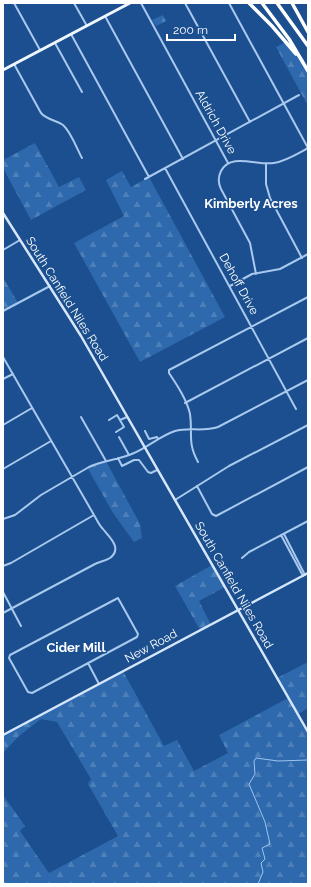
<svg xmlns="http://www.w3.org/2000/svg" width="311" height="887" font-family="Raleway,sans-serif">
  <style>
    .forest { fill: url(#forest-firs) }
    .cemetery { fill: url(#cemetery-stones) }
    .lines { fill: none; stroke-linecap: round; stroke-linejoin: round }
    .stream { stroke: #9cc4f0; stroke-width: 1 }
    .street { stroke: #a9c9ee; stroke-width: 2 }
    .secondary { stroke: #d6e6fa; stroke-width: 2.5 }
    .primary { stroke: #f0f6ff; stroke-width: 3 }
    .highway { stroke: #fff; stroke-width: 3.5 }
    .labels { text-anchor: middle; stroke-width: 3; stroke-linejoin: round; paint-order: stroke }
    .street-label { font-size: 12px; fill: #fff; stroke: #1b4f8f }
    .neighbourhood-label { font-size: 13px; font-weight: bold; fill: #fff; stroke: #1b4f8f }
  </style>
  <defs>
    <pattern id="forest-firs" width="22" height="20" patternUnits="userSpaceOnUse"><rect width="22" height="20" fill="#2e69ad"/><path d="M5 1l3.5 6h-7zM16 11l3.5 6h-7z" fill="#4d80b9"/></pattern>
    <pattern id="cemetery-stones" width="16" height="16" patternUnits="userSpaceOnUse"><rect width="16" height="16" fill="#2e69ad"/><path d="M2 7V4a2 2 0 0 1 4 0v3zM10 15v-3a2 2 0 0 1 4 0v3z" fill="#4d80b9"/></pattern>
  </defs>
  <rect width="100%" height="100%" fill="#1b4f8f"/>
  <path class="forest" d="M286,42L303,63L308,71V106L276,47Z
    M35,143L59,187L79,177L86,190L31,220L3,168V160Z
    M122,171L131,187L149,177L225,317L140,362L74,243L124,216L106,180Z
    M3,277L18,303L3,311Z
    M106,461L140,524L142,538L134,542L113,513L87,467Z
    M212,565L225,587L199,601L211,625L200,630L175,586Z
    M308,662V708L298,714L308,732V884H3V795L25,826L20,831L49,873L118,836L88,784L91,779L57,722L41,719L19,736L3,753V735L123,671L164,746L177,740L194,771L228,753L219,735L288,698L277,678Z"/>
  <path class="cemetery" d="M163,15L166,21L156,26L152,20Z"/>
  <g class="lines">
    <path class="stream" d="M258,884L263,872L261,863L265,859L262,848L270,844L265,822L249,784L255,774L254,761L256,758L278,761L308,760"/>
    <path class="street" d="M14,3L40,50
      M74,3L87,26
      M141,3L228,163
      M185,3L250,122
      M229,3L308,148
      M105,16L183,159
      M71,34L149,177
      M55,43L82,92
      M14,64L41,113C47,120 56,120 63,125C71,132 77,149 82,158
      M266,164V184L270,198L302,258
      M165,168L296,409
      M145,179L299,95
      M3,250L20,240
      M256,274L250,243L221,189C218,183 218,177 221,171C231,152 257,166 274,163C286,161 297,154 308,148
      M230,286L252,274L280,269L308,254
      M3,311L50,286
      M3,357L94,515C97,520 99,525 103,529C109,537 123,548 110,558C105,561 99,562 95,564L3,613
      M3,379L13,374
      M185,403L308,338
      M81,417L106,461
      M109,420L117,415L124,427L116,432
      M120,420L127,417
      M3,425L32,408
      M145,431L149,439L157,437L158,439
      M119,437L129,455
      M118,458L122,466L134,460H139L148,472L151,473L157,470
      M198,462C187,442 193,434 190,414C187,400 177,385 169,373V370L308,297
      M3,469L51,441
      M197,486L212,514L216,516L308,467
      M175,500L229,466L308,425
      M3,519L15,515L41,495L89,467C103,460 119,460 134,453C148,447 160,436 175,431C189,427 204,432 218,427L308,380
      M284,534L305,575
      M281,535L303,576
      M242,558L249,552L308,521
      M3,566L11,563L94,515
      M3,592L21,626
      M118,598L138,634L137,637L32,693L28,692L9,658L10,655Z
      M88,663L99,684"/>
    <path class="secondary" d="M3,213L81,336L308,732
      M3,735L308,573"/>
    <path class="primary" d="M3,70L130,3"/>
    <path class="highway" d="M249,3L272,26L296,54
      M262,3L289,39L308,71
      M277,3L308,46
      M292,3L308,32"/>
  </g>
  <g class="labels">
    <g class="street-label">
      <text transform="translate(216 122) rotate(61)" y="4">Aldrich Drive</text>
      <text transform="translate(239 284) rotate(61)" y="4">Dehoff Drive</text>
      <text transform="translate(67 299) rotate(58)" y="4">South Canfield Niles Road</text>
      <text transform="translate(234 585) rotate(60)" y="4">South Canfield Niles Road</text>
      <text transform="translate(151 646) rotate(-28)" y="4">New Road</text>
    </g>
    <g class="neighbourhood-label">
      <text x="251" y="208">Kimberly Acres</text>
      <text x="76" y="652">Cider Mill</text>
    </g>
  </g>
  <rect width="311" height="887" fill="none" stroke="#ffffff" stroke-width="8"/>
  <path d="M167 34v6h68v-6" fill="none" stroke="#ffffff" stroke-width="2"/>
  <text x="173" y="34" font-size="12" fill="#ffffff" stroke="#1b4f8f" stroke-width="3" paint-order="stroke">200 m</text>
</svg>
